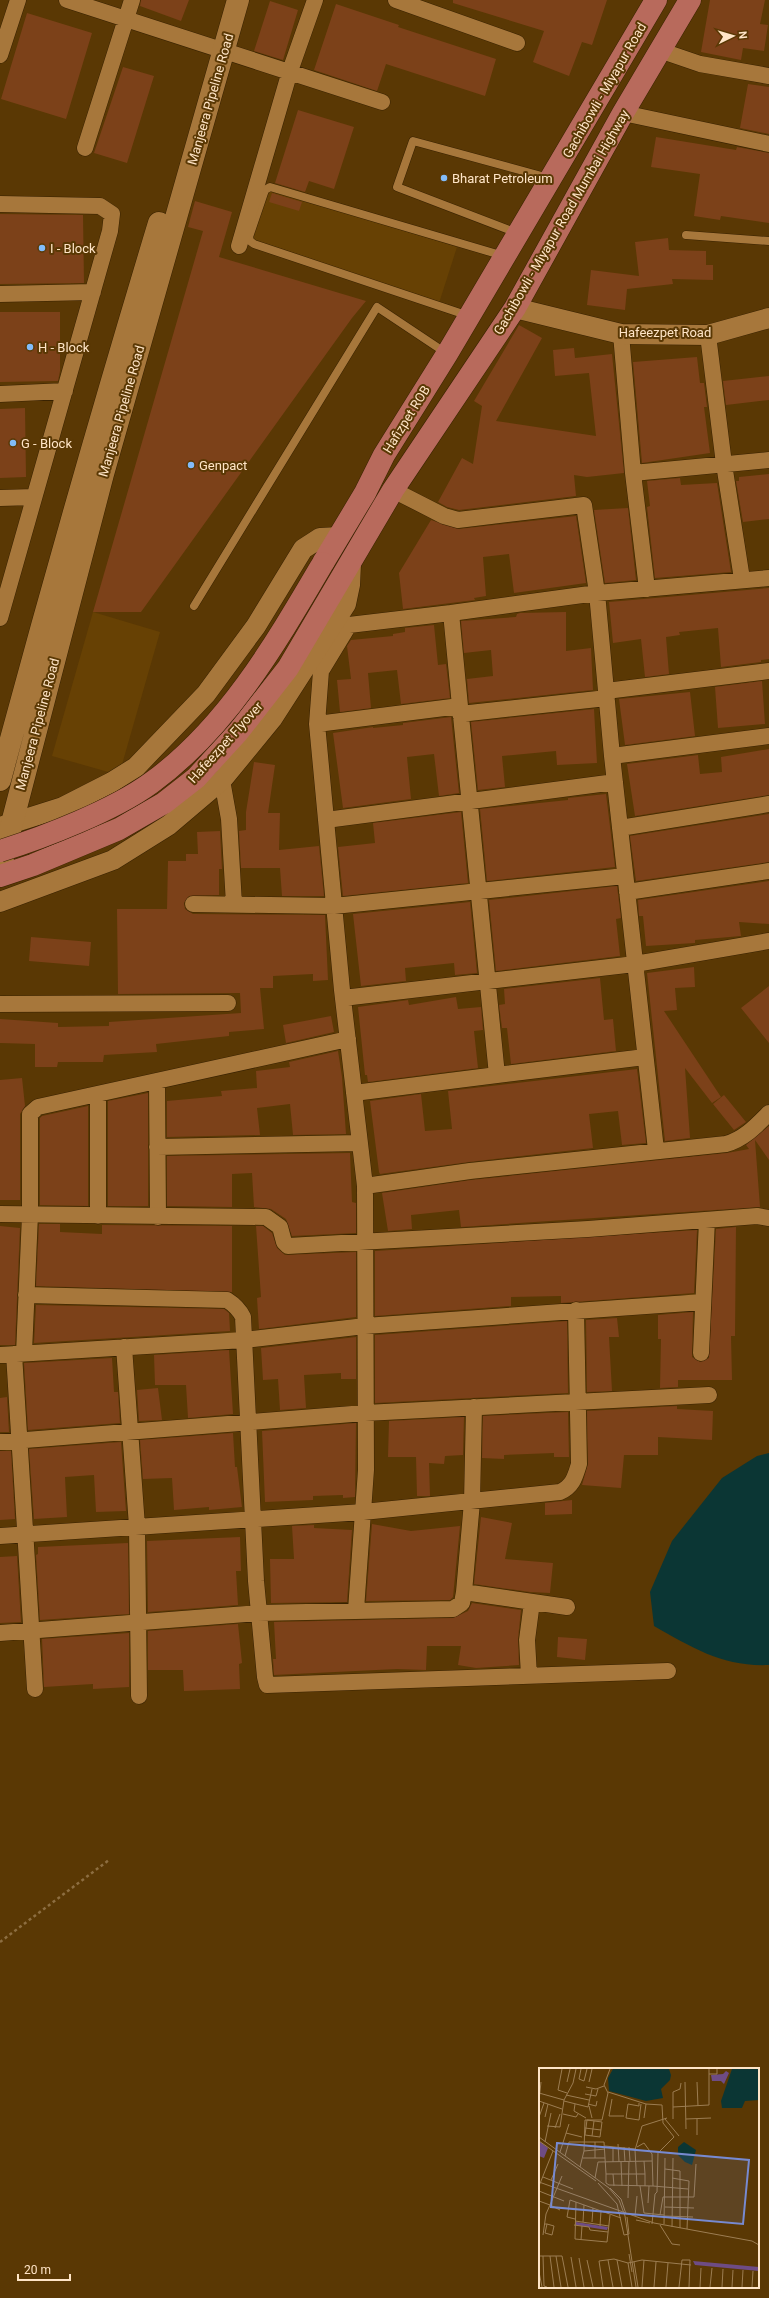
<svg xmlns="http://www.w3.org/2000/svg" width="769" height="2298" font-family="Roboto,sans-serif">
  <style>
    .built { fill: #674104 }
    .water { fill: #0b3634 }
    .building { fill: #7c4119 }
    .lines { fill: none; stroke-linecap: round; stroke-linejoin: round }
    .service-casing { stroke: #392200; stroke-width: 9 }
    .minor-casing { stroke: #392200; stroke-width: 17 }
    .tertiary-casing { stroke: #392200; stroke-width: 21 }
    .secondary-casing { stroke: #392200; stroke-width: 23 }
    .primary-casing { stroke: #392200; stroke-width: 23 }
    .path { stroke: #8d6e41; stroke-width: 2.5; stroke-dasharray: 3 3; stroke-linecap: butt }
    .service { stroke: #a7773b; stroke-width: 8 }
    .minor { stroke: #a7773b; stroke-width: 16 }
    .tertiary { stroke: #a7773b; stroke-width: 20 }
    .secondary { stroke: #a7773b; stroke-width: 22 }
    .primary { stroke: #b86a5c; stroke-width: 22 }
    .primary-bridge-casing { stroke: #392200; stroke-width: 23; stroke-linecap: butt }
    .primary-bridge { stroke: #b86a5c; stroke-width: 22 }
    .poi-dot { fill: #82bcfa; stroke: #5a3804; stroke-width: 1.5 }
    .labels { text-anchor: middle; stroke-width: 4; stroke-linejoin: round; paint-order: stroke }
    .street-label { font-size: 13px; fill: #ffe5c7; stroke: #5a3804 }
    .poi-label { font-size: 13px; fill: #ffe5c7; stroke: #5a3804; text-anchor: start }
    .inset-road { fill: none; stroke: #9c7d52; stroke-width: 1 }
    .view { fill: #778ad1; fill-opacity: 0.15; stroke: #778ad1; stroke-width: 2 }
    .inset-edge { fill: none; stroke: #ffe5c7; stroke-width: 2 }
  </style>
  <rect width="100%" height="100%" fill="#5a3804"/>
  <path class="built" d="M267,189L457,247L439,303L252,241Z
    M93,612L160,632L119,775L52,756Z"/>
  <path class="water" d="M769,1453V1665C723,1667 693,1648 654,1626L650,1592L672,1541L722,1478L757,1456Z"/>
  <path class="building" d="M141,0H189L181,21L140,6Z
    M453,0H607L592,45L582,42L569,76L533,62L544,31L453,3Z
    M710,0H765L760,24L768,25L764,51L743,48L741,60L701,52Z
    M270,1L298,10L283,60L254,51Z
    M336,4L399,25L398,27L496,59L485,96L386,64L377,91L314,70Z
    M27,13L92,33L66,119L1,99Z
    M123,67L154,76L127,163L94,153Z
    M748,84L769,87V134L740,128Z
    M298,110L354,127L334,189L309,181L305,192L275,183Z
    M656,137L736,150L737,147L769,153V223L721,216L720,220L694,216L700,174L651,167Z
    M272,193L302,202L299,211L269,202Z
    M195,201L232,212L219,257L366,301L352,318L141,612H93L203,231L188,227Z
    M0,214L83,215L84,283L0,284Z
    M668,238L669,250L706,251V265H713V280L672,279L673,284L627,289L625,310L587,305L591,270L639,276L635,242Z
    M0,312H60V371L58,381L0,382Z
    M519,325L542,338L496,421L596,436L589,373L555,376L553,350L574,348L575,358L612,354L624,473L587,477L574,475L576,496L459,510L447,507L438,502L462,458L473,464L482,406L474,401Z
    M697,357L700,383H704L707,407H704L710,453L642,463L633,362Z
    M769,376V400L726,405L723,381Z
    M25,408L26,477L0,478V409Z
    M769,474V519L743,522L736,481H739V477Z
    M680,478L681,485L717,483L731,572L655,578L647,507L650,506L647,481Z
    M628,508L636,580L605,583L594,510Z
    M576,516L586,583L514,593L509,554L483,557L486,596L474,598L475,600L403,609L399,573L431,520L459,529Z
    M769,588V659L761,660V662L721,667L718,628L679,632L680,635L666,637L669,674L645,677L641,639L613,643L609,602Z
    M566,612V651L591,648L593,690L469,703L467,679L493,676L491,650L464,653L461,621L516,617L517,614L520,613Z
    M434,625L438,665L446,664L450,698L401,704L397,670L368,673L371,708L340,712L337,680L351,679L347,646L351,640L393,636V634L405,632V628Z
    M762,681L765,724L718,728L715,687Z
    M690,692L695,736L625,745L619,699Z
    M594,709L597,763L557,765L556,751L502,756L505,787L478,790L471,722Z
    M451,717L459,793L439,796L434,754L407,757L411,799L343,808L333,733L373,727V728L403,725V723Z
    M769,749V795L635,816L627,764L698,755L700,774L722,772L721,757Z
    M254,762L275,765L268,813H280L279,850L319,846L324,896H282L280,868H241L239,831L246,830V812Z
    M606,794L615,867L487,881L480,809L568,800V798Z
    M461,812L468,883L343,896L338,847L375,843L373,823Z
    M769,814V862L636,881L630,836Z
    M220,831L222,869H219V895L189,896L184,903L185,909L193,914L325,915L328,980L313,981V974L273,976V988H260L264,1029L229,1032V1036L156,1044L157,1052L104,1055L103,1062H58L57,1067H35V1044L0,1043V1019L58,1023V1027L109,1026V1022L241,1013L240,993L118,994L117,909H167L168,861H186V854H198L197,832Z
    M769,881V924L739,922L741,936L695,940V943L646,946L643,916H639L638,900Z
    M617,886L621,918L616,919L620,956L496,971L489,900Z
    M470,902L477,973L455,975L454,963L405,968L406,981L361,986L353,914Z
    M31,937L91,942L89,966L29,961Z
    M694,967L695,987L675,988L677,1010L664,1011L721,1097L712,1103L685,1068L690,1138L665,1141L647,973Z
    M600,978L604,1020L613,1019L616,1051L511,1064L507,1028H502L499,1005L505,1004L504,989Z
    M769,986V1043L741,1008Z
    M456,997L458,1009L481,1007L483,1030L474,1031L478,1068L368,1082L367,1075H365L358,1007L408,1000L409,1005Z
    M331,1016L334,1032L286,1043L283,1025Z
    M338,1051L342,1077L346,1134L293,1135L290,1104L257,1108L260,1135L167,1137V1101L222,1096L221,1091L257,1088L256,1071L290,1067L289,1062Z
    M637,1069L646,1143L622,1145L618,1111L589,1114L593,1148L469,1162L380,1174L379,1172L370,1101L421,1094L425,1131L452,1129L448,1091Z
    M22,1078L25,1106L20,1114V1200H0V1080Z
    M148,1093V1206H108V1101Z
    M724,1095L746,1122L734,1130L713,1104Z
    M88,1106V1206L40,1205V1118L42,1116Z
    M769,1126V1160L755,1140L760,1207L461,1227L459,1210L411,1215L412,1229L388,1231L382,1193L471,1180L727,1153L749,1149L746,1145Z
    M350,1153L352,1202L356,1203V1233L292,1236L286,1219L271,1209L254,1207L252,1173L232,1174V1207L167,1206V1156Z
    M39,1224H60V1232L102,1234V1225L232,1226V1292L36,1286Z
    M0,1226L20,1228L15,1345H0Z
    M256,1226H263L272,1233L277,1248L285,1255L356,1252V1317L259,1329L257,1298L261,1297Z
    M736,1227L735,1336H731L732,1380H678V1387L660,1388L661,1339H658V1315L693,1312L692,1357L700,1362L709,1358L716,1229Z
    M697,1230L694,1293L561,1303V1296L511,1297V1306L375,1316V1251Z
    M36,1305L224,1309L229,1313L230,1331L34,1343Z
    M617,1318L619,1337H609L612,1391L587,1392L586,1320Z
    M567,1321L568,1393L375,1403V1335Z
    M356,1337V1379H341V1373L304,1375L306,1408L280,1410L278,1379L263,1380L261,1348Z
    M229,1350L233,1414L188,1418L186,1385H155L154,1355Z
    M112,1358L114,1392H118L120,1423L28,1430L24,1363Z
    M158,1388L162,1420L139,1421L137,1390Z
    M7,1397L9,1432H0V1398Z
    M677,1406V1409L713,1411L712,1440L658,1437V1455H624L621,1488L582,1485L588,1464L587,1411Z
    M568,1412L569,1457H554V1453L504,1455V1459L482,1458L483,1416Z
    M464,1417L463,1455L445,1456L444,1464L429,1463L430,1496H417L416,1457H388L389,1421Z
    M356,1423L355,1497L343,1498V1495L313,1496V1500L265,1502L262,1431Z
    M233,1433L235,1467H237L242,1507L209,1510V1507L174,1510L172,1478L143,1479L140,1440Z
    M121,1442L126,1511L96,1512L94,1475L65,1477L67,1517L34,1519L29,1449Z
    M0,1451H11L15,1519L0,1520Z
    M572,1500V1514L545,1515V1503Z
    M481,1517L512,1523L505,1559L553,1563L550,1593L530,1592L474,1584Z
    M372,1524L411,1531L460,1526L453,1597L450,1600L366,1601Z
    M314,1525V1528L352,1530L347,1602L271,1603L270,1559H294L292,1526Z
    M240,1537L241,1571H236L238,1605L148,1612L147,1541Z
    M128,1543L129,1614L40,1620L36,1555L38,1554V1547Z
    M17,1556L21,1622L0,1623V1557Z
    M472,1603L521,1610L518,1639L519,1665L476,1668L458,1665L461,1646H427L426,1670L397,1669L274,1675L273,1659H276L274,1622L453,1618L468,1611Z
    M238,1624L242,1663L239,1664L240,1689L184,1691L183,1670H148V1631Z
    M129,1633V1687L93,1689V1684L44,1687L42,1639Z
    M558,1637L587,1639L585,1660L557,1657Z"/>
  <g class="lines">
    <g class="service-casing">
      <path id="service" d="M517,233L397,187L413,141L549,178
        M686,235L769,241
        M469,316L254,244L250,241L249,237L265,190L270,187L504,256
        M194,606L377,307L446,353"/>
    </g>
    <g class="minor-casing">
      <path id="minor" d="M67,0L382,102
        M396,0L517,43
        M662,51L700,64L769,76
        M0,55L18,0
        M623,113L769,144
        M85,148L132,0
        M0,204L100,206L112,214L110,231L0,618
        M239,246L290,71L315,0
        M0,294L93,292
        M621,334L633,473L647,589
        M708,335L724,464L742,579
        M0,394L65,391
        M633,473L769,460
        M393,490L444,516L458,520L584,505L597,593L612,756L656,1150
        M0,498L34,497
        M606,691L769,671
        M460,706L451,613L597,593L769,578
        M460,714L607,698
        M317,724L460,706L497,1075L354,1093
        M612,756L769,736
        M222,780L229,819L234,904
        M326,820L615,782
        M620,828L769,804
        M627,892L769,871
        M193,904L334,906L625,876
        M343,998L635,964L769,941
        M0,1004L228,1003
        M497,1075L645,1057
        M157,1081L158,1217
        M157,1147L360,1143
        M365,1186L470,1171L726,1144C744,1139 756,1126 769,1113
        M0,1214L266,1217L280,1227L284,1242L288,1246L588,1229L757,1216L769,1218
        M98,1216V1094
        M26,1295L227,1300C235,1305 239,1309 243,1317L256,1581L265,1677L267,1685L668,1671
        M124,1347L137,1526L139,1696
        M24,1353L30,1215V1114L38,1107L348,1039
        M701,1353L707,1220
        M14,1354L35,1689
        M0,1355L244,1340L365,1326L703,1302
        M0,1442L365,1413L709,1395
        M0,1536L363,1512L560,1492C573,1486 575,1477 579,1464L576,1310
        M464,1592L567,1607
        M356,1610L366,1470L365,1186L342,990L317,724L321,671L349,625L451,613
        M0,1633L258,1613L453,1609L462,1603L464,1592L472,1502L474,1407
        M529,1676L527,1640L532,1602"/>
    </g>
    <g class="tertiary-casing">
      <path id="tertiary" d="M515,308L621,334L708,335L769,318
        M0,827L63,807L112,782L136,767L206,694L256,626L303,549L320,538L339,537
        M0,902L113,860L169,825L222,780L272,719L346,604L350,585L351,564"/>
    </g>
    <g class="secondary-casing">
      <path id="secondary" d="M0,780C50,593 103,408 159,223
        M0,869L103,474L238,0"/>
    </g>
    <g class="primary-casing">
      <path id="primary" d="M323,563L365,493L384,455L447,354L656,0
        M0,876L33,865L119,829L164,803L196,778L238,732L288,668L393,490L515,308L623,113L690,0"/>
    </g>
    <path class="path" d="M0,1942L109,1860"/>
    <use href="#service" class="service"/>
    <use href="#minor" class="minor"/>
    <use href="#tertiary" class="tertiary"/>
    <use href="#secondary" class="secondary"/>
    <use href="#primary" class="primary"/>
    <g class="primary-bridge-casing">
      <path id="primary-bridge" d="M0,851C45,837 114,810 151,783C227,728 276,643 323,563"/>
    </g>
    <use href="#primary-bridge" class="primary-bridge"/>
  </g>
  <g class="poi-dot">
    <circle cx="444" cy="178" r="4"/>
    <circle cx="42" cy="248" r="4"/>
    <circle cx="30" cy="347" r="4"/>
    <circle cx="13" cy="443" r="4"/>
    <circle cx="191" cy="465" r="4"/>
  </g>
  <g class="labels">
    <g class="street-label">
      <text transform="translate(604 90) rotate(-60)" y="5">Gachibowli - Miyapur Road</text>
      <text transform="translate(210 99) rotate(-74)" y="5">Manjeera Pipeline Road</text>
      <text transform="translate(561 222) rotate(-60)" y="5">Gachibowli - Miyapur Road Mumbai Highway</text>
      <text x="665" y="337">Hafeezpet Road</text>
      <text transform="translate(121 411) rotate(-74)" y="5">Manjeera Pipeline Road</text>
      <text transform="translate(406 419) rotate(-58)" y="5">Hafizpet ROB</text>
      <text transform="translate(37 724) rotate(-75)" y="5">Manjeera Pipeline Road</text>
      <text transform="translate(225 742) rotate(-48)" y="5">Hafeezpet Flyover</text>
    </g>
    <g class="poi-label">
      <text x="452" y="183">Bharat Petroleum</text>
      <text x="50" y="253">I - Block</text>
      <text x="38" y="352">H - Block</text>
      <text x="21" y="448">G - Block</text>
      <text x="199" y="470">Genpact</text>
    </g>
  </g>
  <g transform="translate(539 2068)">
    <rect width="220" height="220" fill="#5a3804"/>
    <path d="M187,3L190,5L185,16L182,13H173L172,7L184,6ZM0,73L9,80L5,90L0,88ZM37,154L69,159L68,162L36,157ZM154,193L220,199V203L156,197Z" fill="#6e4c85"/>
    <path d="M74,1H130L132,7L131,12L122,21L124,30L107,33L70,23L69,10ZM193,1H220V32L206,33L203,40H183L182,33ZM145,74L157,82L153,97L146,94L139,87V79Z" fill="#0b3634"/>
    <path class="inset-road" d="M23,1L19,22L28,25M42,1L40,11L45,13L48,1M170,6H178V1M28,14L31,1M50,14L53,1M146,14L147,61M158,14L159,38M47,19L57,21L65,18M69,24L107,36L105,50M0,25L25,32M46,26L57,28L59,21M27,27L50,32M73,31L70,48H85M0,33L23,41M0,33L2,14M25,33L49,39L53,21M100,35V38L89,36L87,50L100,52L102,36M36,36L35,43L47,50M49,36L57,38L58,33M107,36L123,37L124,55L135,69L119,85L118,124L116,126L113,156M50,38L53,50M134,39L170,37V1M24,46L37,49L39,46M0,49L5,35M6,49L9,36M126,51L140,68M134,51V24L141,21L142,15M147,51L172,50M158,51V67M48,52L63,54L61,69L46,67ZM8,58L21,59L25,32L34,15L37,1M16,60L21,46M46,60L62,62M27,65L43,69M53,68L55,53M0,69L70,120L80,132L86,148L97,219M0,73L57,113M6,74L12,45M56,74V90M79,76L80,94M66,78L96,81M74,79V94M85,79L86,94M90,79L91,93M98,79L105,75L113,86L114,118M45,83L66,81M21,84L30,56M26,88L30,74H65L67,106H74M44,90H66M105,93L106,106M82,94L83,118M41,99L45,83L46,52H63L69,25L65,17L71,1M126,101L141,103V160M67,106V115L70,117L114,118L149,121M4,109L34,121M56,110L59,94L113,93M133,110L150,113L148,161M12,112L19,96M0,114L115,155L213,173L220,177M59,115L78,136L85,167L90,166L88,149M0,118L14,83M75,118L74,106H106V118M98,118L96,82L103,58L128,50M101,118L105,145L125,147M71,120L82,131L87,146M0,123L25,133M89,130L90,93M0,133L11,137L23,108M37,134L36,171L68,174L71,147M109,135L110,118M126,139L155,140M121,147L124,129H155L157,96M96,148L98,128M125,148L154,149M36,151L28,149L31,132L82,150M97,152L111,155M36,153L70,158M44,154L45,137M53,154L54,140M6,156H8L15,158L13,167L6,165L8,156M125,156L126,90M35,157L50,159L51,162L69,164M121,157L133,176L141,177M61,158L62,143M133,159L134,90M4,167L7,146L11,137L21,142M42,172L43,158M90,186L93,204M0,188H23L29,219M4,188L5,218L8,219M11,188L15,219M17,188L22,219M32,189L37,219M40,190L45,219M48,192L54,219M69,192L74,219M78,192L83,219M95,194L99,219M89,195L93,219M0,204L3,219M64,219L60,193L75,191L89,195L103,192L152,197M103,219L105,192M115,219L117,194M127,219L129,195M140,219L143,192H151L150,219M161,219L162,200M171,219L173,200M183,219L184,201M193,219L194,202M203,219L204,202M213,219L214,203"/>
    <path class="view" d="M18,75L210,92L204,156L12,139Z"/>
    <rect width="220" height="220" class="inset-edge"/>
  </g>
  <g transform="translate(733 36) rotate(85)" stroke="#5a3804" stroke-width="3" paint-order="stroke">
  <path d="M0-3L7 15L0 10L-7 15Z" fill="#ffe5c7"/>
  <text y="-6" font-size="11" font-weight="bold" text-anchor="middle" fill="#ffe5c7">N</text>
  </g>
  <path d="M18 2274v6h52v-6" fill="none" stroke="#ffe5c7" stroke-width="2"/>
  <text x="24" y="2274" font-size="12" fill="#ffe5c7" stroke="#5a3804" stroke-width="3" paint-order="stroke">20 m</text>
</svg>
